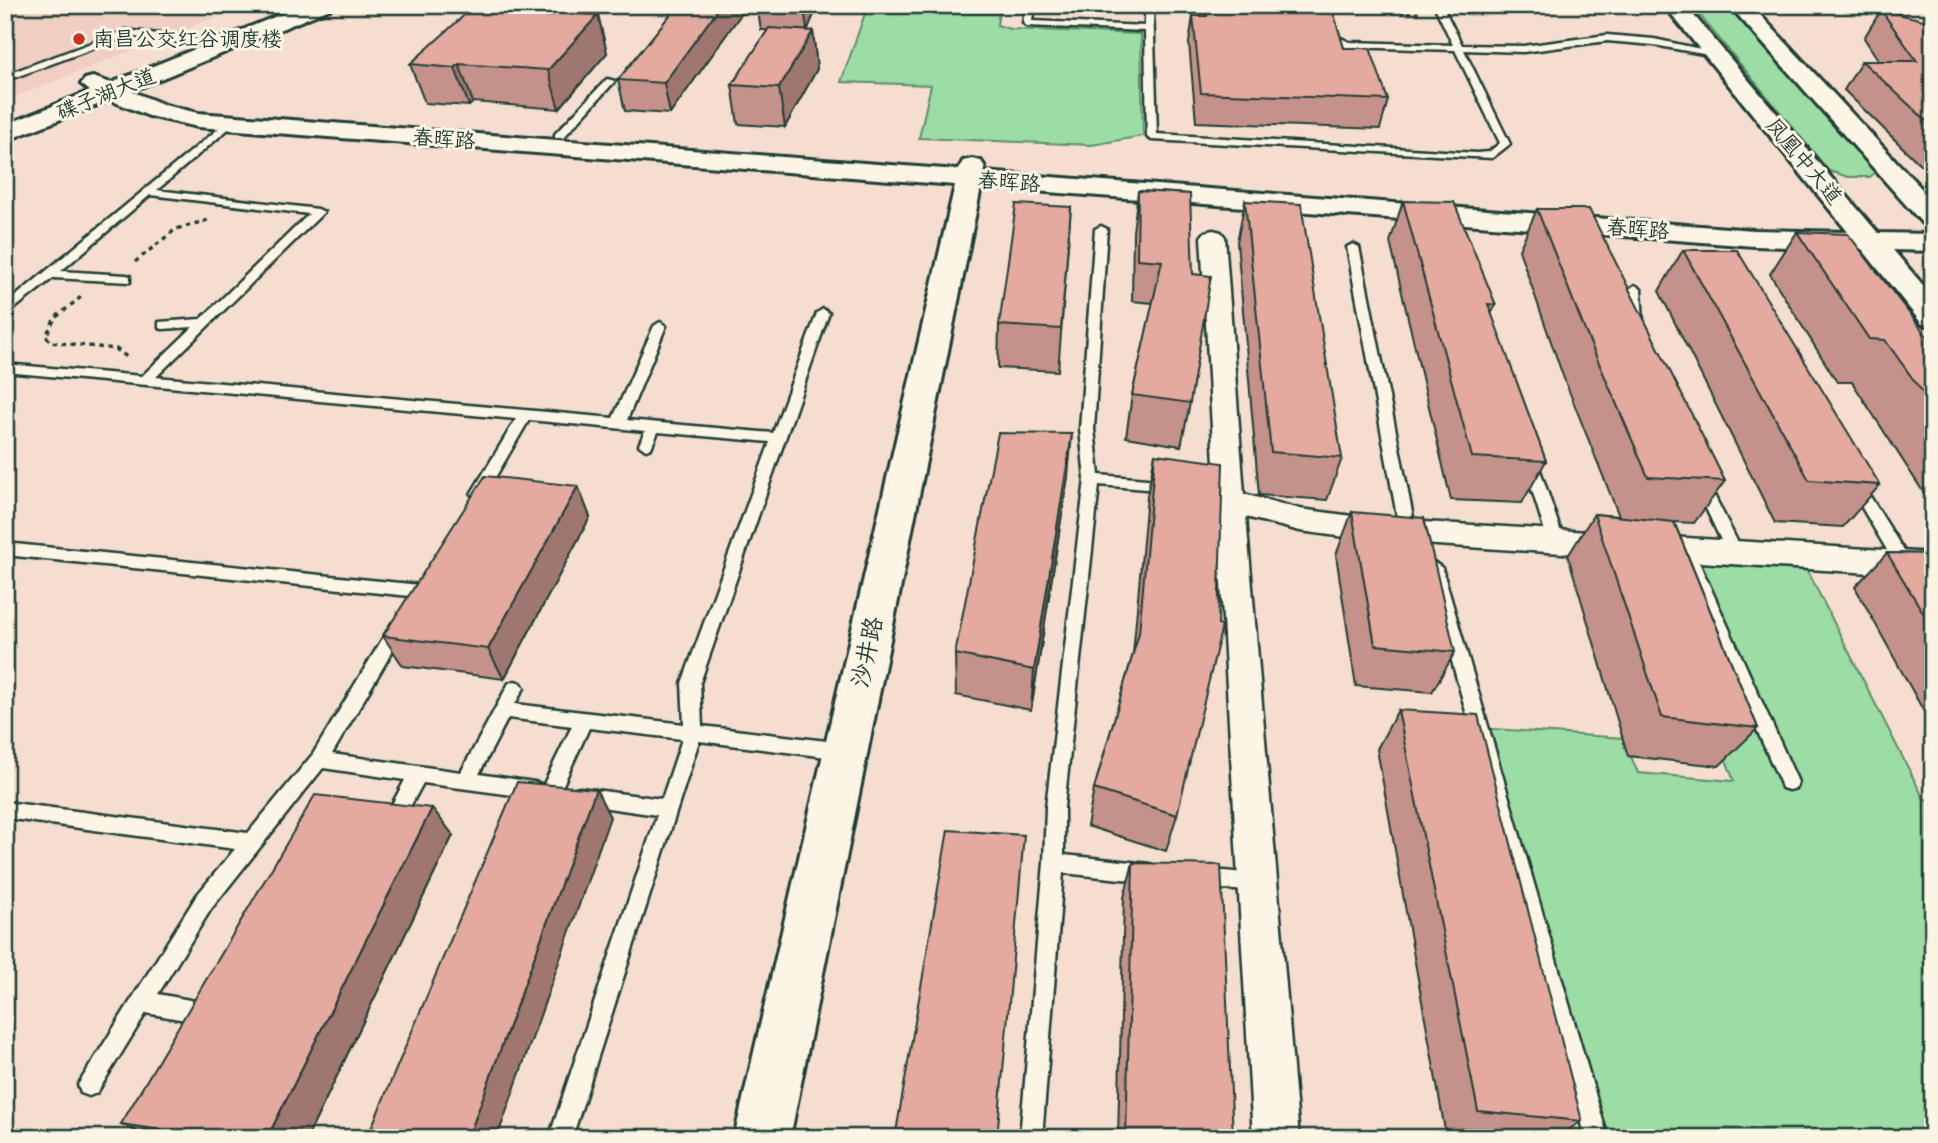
<svg xmlns="http://www.w3.org/2000/svg" width="1938" height="1143" font-family="'Indie Flower','LXGW WenKai TC',sans-serif">
  <style>
    .built { fill: #f0cec2 }
    .green { fill: #9cdca5; stroke: #5e8c6c; stroke-width: 2 }
    .lines { fill: none; stroke-linecap: round; stroke-linejoin: round }
    .lane-casing { stroke: #1f3d34; stroke-width: 5 }
    .street-casing { stroke: #1f3d34; stroke-width: 5 }
    .secondary-casing { stroke: #1f3d34; stroke-width: 6 }
    .path-far1 { stroke: #1f3d34; stroke-width: 2.5; stroke-dasharray: 3.5 3.5; stroke-linecap: butt }
    .path { stroke: #1f3d34; stroke-width: 3.5; stroke-dasharray: 4.5 4.5; stroke-linecap: butt }
    .lane { fill: #fcf5e5; fill-rule: evenodd }
    .street { fill: #fcf5e5; fill-rule: evenodd }
    .secondary { fill: #fcf5e5; fill-rule: evenodd }
    .wall { fill: #c4928a; stroke: #1f3d34; stroke-width: 2 }
    .shaded-wall { fill: #a07770; stroke: #1f3d34; stroke-width: 2 }
    .building { fill: #e4aaa0; stroke: #1f3d34; stroke-width: 2 }
    .poi-dot { fill: #c8321e; stroke: #fcf5e5; stroke-width: 2.5 }
    .labels { text-anchor: middle; stroke-width: 6; stroke-linejoin: round; paint-order: stroke }
    .far-poi-label { font-size: 21px; fill: #1f3d34; stroke: #fcf5e5; text-anchor: start }
    .far-street-label { font-size: 21px; fill: #1f3d34; stroke: #fcf5e5 }
    .street-label { font-size: 24px; fill: #1f3d34; stroke: #fcf5e5 }
  </style>
  <rect width="100%" height="100%" fill="#f5ded0"/>
  <filter id="ink" filterUnits="userSpaceOnUse"><feTurbulence type="fractalNoise" baseFrequency=".0143" numOctaves="2"/><feDisplacementMap in="SourceGraphic" scale="14" xChannelSelector="R" yChannelSelector="G"/><feConvolveMatrix kernelMatrix="1 2 1 2 8 2 1 2 1" color-interpolation-filters="sRGB"/></filter>
  <g filter="url(#ink)">
    <path class="built" d="M5,5H246L5,101Z"/>
    <path class="green" d="M868,5H1000L997,25L1010,29L1141,34L1143,136L1092,145L919,138L931,85L841,82Z
      M1691,5H1727L1877,171L1870,177H1848L1829,171Z
      M1650,559L1807,570L1924,799L1933,800V1138H1597L1480,728L1623,738L1638,773L1734,781Z"/>
    <g class="lines">
      <g class="lane-casing">
        <path id="lane" d="M117,5L112,9L108,6V5Z
          M1026,5H1034L1032,21L1145,26V5H1153L1157,134L1477,153L1489,152L1500,143L1455,50L1344,47L1330,39L1320,5H1328L1339,37L1349,42L1453,45L1434,5H1442L1462,45L1523,46L1607,35L1654,39L1719,53L1714,56L1654,45L1607,41L1523,52L1464,50L1510,144L1492,158L1152,140L1147,137L1145,31L1027,26L1023,23Z
          M126,30L198,39L203,42L198,45L127,36L5,81V75Z
          M607,79L615,81L563,138H555V134Z
          M229,120L234,123L233,125L157,190L318,209L324,212L156,377L613,418L654,326L660,322L666,326L627,420L773,433L817,313L823,309L829,313L700,683L702,726L843,743L849,745L852,751L849,757L843,759L699,741L572,1138H549L657,815L580,804L573,802L571,796L573,790L580,788L662,799L682,739L589,728L557,798L550,800L543,798L542,794L534,798L423,783L405,816L398,818L391,816L389,810L405,780L323,768L211,909L158,994L216,1005L219,1013L216,1021L208,1024L146,1013L97,1093L89,1096L81,1093L78,1085L197,895L235,849L5,818V802L248,833L313,754L392,623H404L406,628L332,754L461,772L509,683L515,681L521,683L524,688L515,704L684,724L682,683L770,442L658,432L651,448L646,450L639,445L645,431L529,420L483,498L478,499L471,494L516,419L5,372V364L142,376L193,327L163,329L159,328V322L201,319L309,214L150,195L61,271L126,275L130,276V282L53,278L5,316V305ZM508,718L572,726L542,788L541,784L534,782L479,774Z
          M1101,226L1107,229L1094,429L1099,475L1170,481L1177,486L1170,491L1099,485L1064,807V855L1150,864L1157,867L1160,873L1157,879L1150,882L1063,873L1042,1138H1020L1044,863L1046,807L1085,479L1080,429L1095,229Z
          M1353,244L1359,247L1416,532L1408,538L1400,532L1347,247Z
          M1635,285L1641,289L1643,323L1637,327L1631,323L1629,289Z
          M1530,456L1537,461L1564,541L1561,545L1556,547L1548,541L1523,461Z
          M1701,478L1708,483L1743,553L1740,557H1730L1727,553L1694,483Z
          M1855,479L1860,480L1909,559L1911,563L1909,567H1897L1848,484Z
          M5,543L420,585L426,587L428,591L426,595L420,597L5,555Z
          M1685,543L1693,549L1798,782L1796,788L1789,790L1782,788L1780,782L1677,549Z
          M1434,562L1442,568L1608,1138H1585L1426,568Z
          M1201,869L1257,874L1264,876L1267,883L1264,890L1257,892L1201,887L1194,885L1191,878L1194,871Z"/>
      </g>
      <g class="street-casing">
        <path id="street" d="M1213,230L1221,232L1225,237L1244,494L1300,509L1375,519L1933,553V577L1375,541L1300,531L1246,517L1299,1138H1253L1201,237L1205,232Z"/>
      </g>
      <g class="secondary-casing">
        <path id="secondary" d="M304,5H333L330,9L131,91L165,105L198,113L958,170L963,161L972,159L981,161L985,167L984,172L1754,230L1848,232L1664,5H1685L1878,233L1933,234V251L1893,250L1933,297V326L1922,324L1862,249L1754,246L981,187L790,1138H734L955,185L198,127L149,116L110,100L5,141V125L90,91L81,84L85,79L93,77L111,83Z
          M1729,5H1751L1933,201V226L1923,224Z"/>
      </g>
      <path class="path-far1" d="M1345,11L1420,13"/>
      <path class="path" d="M135,262L176,229L208,220
        M81,297L55,318L46,336L51,342L116,349L128,358"/>
      <use href="#lane" class="lane"/>
      <use href="#street" class="street"/>
      <use href="#secondary" class="secondary"/>
    </g>
    <path class="wall" d="M678,5H745L746,7L670,114L625,111L618,80Z
      M757,5H818L807,30L813,31L817,69L785,127L738,124L732,85L768,30H761Z
      M1198,5H1331L1344,48L1388,100L1380,129L1196,122L1189,43L1193,16H1200Z
      M1881,10L1933,36V177L1844,90L1862,61H1879L1864,38Z
      M598,15L607,53L559,109L473,102L469,106L425,103L410,64L552,16Z
      M1138,191L1190,194V403L1181,446L1126,437L1132,395L1153,303L1132,301L1133,232Z
      M1245,201L1342,458L1327,500L1259,495L1237,242Z
      M1403,201L1496,305L1491,314L1546,461L1522,503L1451,500L1390,242Z
      M1071,207L1058,371L998,368L999,325Z
      M1537,209L1725,481L1694,523L1674,522L1758,728L1719,766L1628,756L1568,556L1594,514L1619,516L1563,376L1519,250Z
      M1797,232L1933,344V507L1852,382H1837L1770,274Z
      M1683,250L1880,485L1843,527L1775,523L1659,291Z
      M1155,454L1177,815L1166,851L1087,826L1094,789L1133,654L1147,496Z
      M1068,476L1031,710L956,695L955,654Z
      M578,486L590,517L504,679L403,666L383,636Z
      M1352,512L1455,652L1432,692L1356,686L1336,555Z
      M1887,553L1933,554V728L1855,587Z
      M1398,710L1582,1121L1556,1138H1463L1446,1136L1377,749Z
      M432,808L453,835L307,1138H150L121,1124Z
      M1133,863L1233,1138H1118L1124,898Z"/>
    <path class="shaded-wall" d="M721,5H745L746,7L670,114L664,83Z
      M804,5H818L807,31Z
      M598,15L607,53L559,109L548,70Z
      M813,31L817,69L785,127L779,88Z
      M459,64L473,102L469,106L455,68Z
      M1072,434L1068,476L1031,710L1034,670Z
      M578,486L590,517L504,679L488,649Z
      M596,789L610,817L497,1138H468Z
      M432,808L453,835L307,1138H267Z"/>
    <path class="building" d="M678,5H721L664,83L618,80Z
      M1206,5H1331L1344,48H1370L1388,100L1201,93L1193,16H1207Z
      M470,10L552,16L555,13L598,15L548,70L459,64L455,68L410,64Z
      M1881,10L1932,22L1931,35L1933,36V127L1862,61H1917Z
      M769,28L813,31L779,88L732,85Z
      M1138,191L1190,194L1193,274L1211,276L1190,403L1132,395L1162,261L1137,259Z
      M1245,201L1301,204L1342,458L1271,452Z
      M1403,201L1454,202L1496,305L1488,304L1546,461L1472,457Z
      M1016,204L1071,207L1061,329L999,325Z
      M1537,209H1589L1725,481L1648,477L1586,333Z
      M1797,232L1848,234L1933,344V407L1885,340L1869,339Z
      M1683,250H1737L1880,485L1809,480Z
      M998,433L1072,434L1034,670L955,654Z
      M1155,454L1223,463L1218,625L1222,626L1177,815L1094,789L1139,633Z
      M485,476L578,486L488,649L383,636Z
      M1352,512L1424,518L1455,652L1375,645Z
      M1594,514L1674,522L1758,728L1662,717Z
      M1887,553L1933,554V629Z
      M1398,710L1478,715L1582,1121L1478,1111Z
      M517,782L596,789L468,1138H367Z
      M315,795L432,808L267,1138H212L121,1124Z
      M948,830L1024,835L997,1138H895Z
      M1133,863L1221,865L1233,1138H1126Z"/>
  </g>
  <circle class="poi-dot" cx="79" cy="39" r="7"/>
  <g class="labels">
    <g class="far-poi-label">
      <text x="93" y="46">南昌公交红谷调度楼</text>
    </g>
    <g class="far-street-label">
      <text transform="translate(106 94) rotate(-22)" y="7">碟子湖大道</text>
      <text transform="translate(444 139) rotate(4)" y="7">春晖路</text>
      <text transform="translate(1804 161) rotate(50)" y="7">凤凰中大道</text>
      <text transform="translate(1009 182) rotate(4)" y="7">春晖路</text>
      <text transform="translate(1638 229) rotate(4)" y="7">春晖路</text>
    </g>
    <g class="street-label">
      <text transform="translate(867 652) rotate(-78)" y="8">沙井路</text>
    </g>
  </g>
  <rect width="1938" height="1143" fill="none" stroke="#fcf5e5" stroke-width="28"/>
  <rect x="14" y="14" width="1910" height="1115" fill="none" stroke="#1f3d34" stroke-width="2.5" filter="url(#ink)"/>
</svg>
